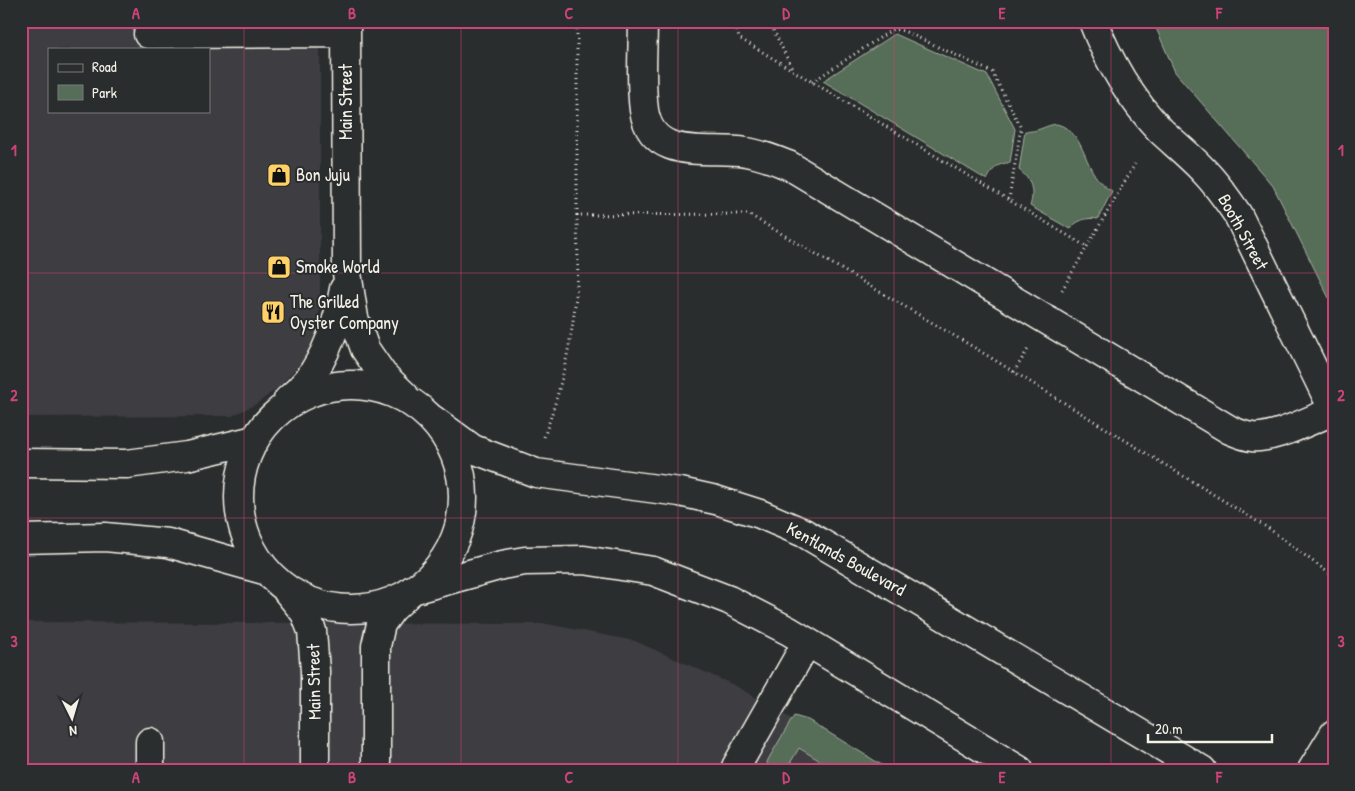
<svg xmlns="http://www.w3.org/2000/svg" width="1355" height="791" font-family="'Patrick Hand',sans-serif">
  <style>
    .built { fill: #3e3d42; fill-rule: evenodd }
    .green { fill: #566d59; stroke: #a5afa0 }
    .lines { fill: none; stroke-linecap: round; stroke-linejoin: round }
    .minor-casing { stroke: #f4f1e8; stroke-width: 31 }
    .path { stroke: #f4f1e8; stroke-width: 3; stroke-dasharray: 1 4; stroke-linecap: butt }
    .minor { stroke: #2a2d2e; stroke-width: 28 }
    .grid { fill: none; stroke: #cc4377; stroke-width: 1; stroke-opacity: 0.55 }
    .labels { text-anchor: middle; stroke-width: 4; stroke-linejoin: round; paint-order: stroke }
    .street-label { font-size: 18px; fill: #f4f1e8; stroke: #2a2d2e }
    .poi-label { font-size: 18px; fill: #f4f1e8; stroke: #2a2d2e; text-anchor: start }
    .neatline { fill: none; stroke: #cc4377; stroke-width: 2 }
    .grid-label { font-size: 16px; text-anchor: middle; font-weight: bold; fill: #cc4377 }
  </style>
  <rect width="100%" height="100%" fill="#2a2d2e"/>
  <filter id="ink" filterUnits="userSpaceOnUse"><feTurbulence type="fractalNoise" baseFrequency=".02" numOctaves="2"/><feDisplacementMap in="SourceGraphic" scale="10" xChannelSelector="R" yChannelSelector="G"/><feConvolveMatrix kernelMatrix="1 2 1 2 8 2 1 2 1" color-interpolation-filters="sRGB"/></filter>
  <g filter="url(#ink)">
    <path class="built" d="M21,21H320V308L315,335L305,358L281,385L258,403L232,416L21,417ZM49,49H209V111H49Z
      M21,622L547,624L635,641L736,686L878,770H21Z"/>
    <path class="green" d="M1153,21H1334V308L1273,186L1175,72Z
      M895,34L987,75L1015,129L1010,163C998,162 992,170 987,180L823,81Z
      M1057,124C1089,133 1081,175 1112,191L1098,219C1087,217 1077,220 1070,229L1030,206C1035,191 1031,179 1019,170L1025,131C1037,133 1045,125 1057,124Z
      M794,716L808,720L890,770H835L799,748L786,770H769L767,762L769,758Z"/>
    <g class="lines">
      <g class="minor-casing">
        <path id="minor" d="M346,21L347,273L354,318L365,349L383,375L404,395
          M643,21C643,50 640,81 644,110C652,163 709,146 746,152C761,154 775,160 790,166L1230,430C1237,433 1244,436 1252,437C1276,439 1311,419 1334,411
          M1093,21C1108,61 1132,101 1161,131C1175,144 1190,156 1203,170C1217,184 1227,199 1238,215L1334,411
          M148,34L346,33
          M239 497a112 112 0 1 1 224 0a112 112 0 1 1-224 0Z
          M288,400C295,394 302,387 308,380C328,353 338,322 344,289
          M432,419L473,449L536,473L680,492L716,500L760,514L804,533L1202,770
          M21,463L127,464L187,456L254,440
          M21,539L105,537L168,543L264,570
          M287,591L305,613L312,631L315,671V770
          M150,742V770
          M736,767L807,642
          M376,770V646L381,624L392,609L412,590L502,565L525,561L584,560L653,571L729,600L789,631L1019,770
          M1312,770L1334,734"/>
      </g>
      <path class="path" d="M734,21L739,38L1087,247
        M769,21L793,70
        M812,82L893,29L904,31L992,72L1021,128L1009,199
        M577,215V21
        M1062,290L1135,164
        M1014,372L1028,349
        M544,437C562,387 573,337 577,284C579,261 577,237 577,215L748,214L975,348L1268,528L1334,577"/>
      <use href="#minor" class="minor"/>
    </g>
  </g>
  <path class="grid" d="M244,21V770M461,21V770M678,21V770M894,21V770M1111,21V770M21,273H1334M21,518H1334"/>
  <defs>
    <g id="shop-square" transform="scale(1.25)"><rect x="-9" y="-9" width="18" height="18" rx="4" fill="#ffd166" stroke="#2a2d2e"/><path d="M-5-2.5h2.3a2.7 3.5 0 0 1 5.4 0H5L5.5 6h-11ZM-1.5-2.5h3a1.5 2.3 0 0 0-3 0Z" fill="#111"/></g>
    <g id="restaurant-square" transform="scale(1.25)"><rect x="-9" y="-9" width="18" height="18" rx="4" fill="#ffd166" stroke="#2a2d2e"/><path d="M-5-6h1v4h1v-4h1v4h1v-4h1v5L-1.5 .5V6h-2V.5L-5-1ZM5-6V6H3V1.5H1.5Q1.5-4 5-6Z" fill="#111"/></g>
  </defs>
  <g fill-rule="evenodd">
    <use href="#shop-square" x="279" y="175"/>
    <use href="#shop-square" x="279" y="267"/>
    <use href="#restaurant-square" x="273" y="312"/>
  </g>
  <g class="labels">
    <g class="street-label">
      <text transform="translate(346 102) rotate(-90)" y="6">Main Street</text>
      <text transform="translate(1243 232) rotate(61)" y="6">Booth Street</text>
      <text transform="translate(846 559) rotate(29)" y="6">Kentlands Boulevard</text>
      <text transform="translate(314 682) rotate(-91)" y="6">Main Street</text>
    </g>
    <g class="poi-label">
      <text x="296" y="181">Bon Juju</text>
      <text x="296" y="273">Smoke World</text>
      <text x="290" y="308">The Grilled<tspan x="290" dy="21">Oyster Company</tspan></text>
    </g>
  </g>
  <rect width="1355" height="791" fill="none" stroke="#2a2d2e" stroke-width="55"/>
  <rect x="48" y="48" width="162" height="65" fill="#2a2d2e" stroke="#7b7b78"/>
  <rect x="58" y="64" width="25" height="8" fill="#2a2d2e" stroke="#7b7b78"/>
  <text x="92" y="72" font-size="15" fill="#f4f1e8">Road</text>
  <rect x="58" y="85" width="25" height="15" fill="#566d59" stroke="#7b7b78"/>
  <text x="92" y="98" font-size="15" fill="#f4f1e8">Park</text>
  <g transform="translate(72 718) rotate(175)" stroke="#2a2d2e" stroke-width="4" paint-order="stroke">
  <path d="M0-4L9 19L0 12L-9 19Z" fill="#f4f1e8"/>
  <text y="-8" font-size="14" font-weight="bold" text-anchor="middle" fill="#f4f1e8">N</text>
  </g>
  <path d="M1148 734v8h124v-8" fill="none" stroke="#f4f1e8" stroke-width="2.5"/>
  <text x="1155" y="734" font-size="15" fill="#f4f1e8" stroke="#2a2d2e" stroke-width="4" paint-order="stroke">20 m</text>
  <rect x="28" y="28" width="1300" height="736" class="neatline"/>
  <g class="grid-label">
    <text x="136" y="19">A</text>
    <text x="352" y="19">B</text>
    <text x="569" y="19">C</text>
    <text x="786" y="19">D</text>
    <text x="1002" y="19">E</text>
    <text x="1219" y="19">F</text>
    <text x="14" y="156">1</text>
    <text x="1341" y="156">1</text>
    <text x="14" y="401">2</text>
    <text x="1341" y="401">2</text>
    <text x="14" y="647">3</text>
    <text x="1341" y="647">3</text>
    <text x="136" y="783">A</text>
    <text x="352" y="783">B</text>
    <text x="569" y="783">C</text>
    <text x="786" y="783">D</text>
    <text x="1002" y="783">E</text>
    <text x="1219" y="783">F</text>
  </g>
</svg>
